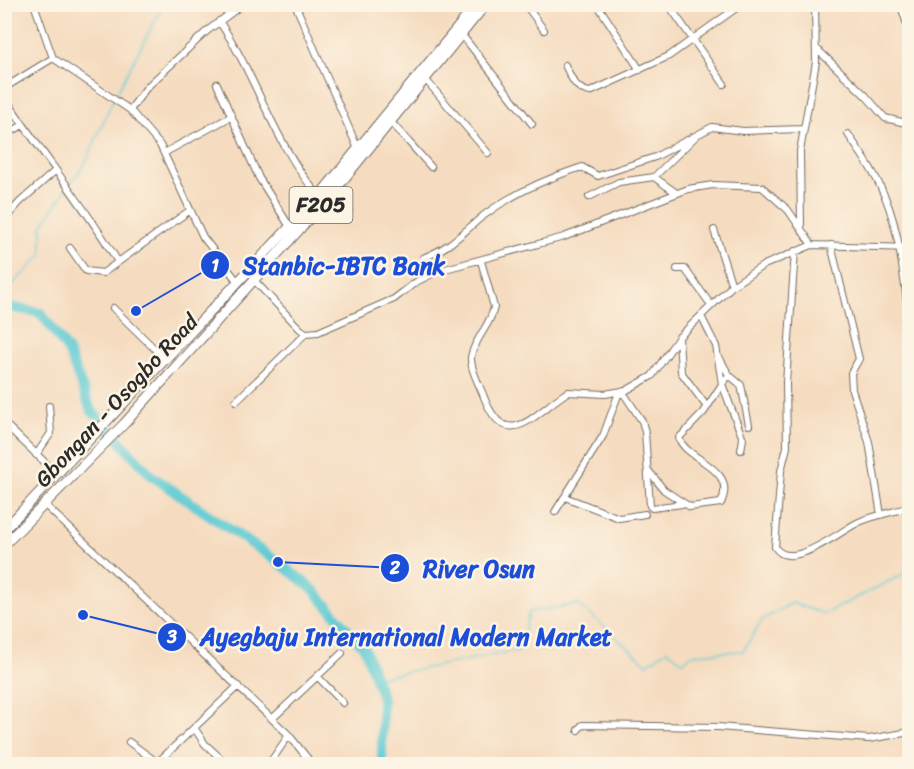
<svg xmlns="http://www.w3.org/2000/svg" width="914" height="769" font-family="Sriracha,sans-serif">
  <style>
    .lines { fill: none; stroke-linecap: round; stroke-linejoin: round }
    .stream { stroke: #5dcad3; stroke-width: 1.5 }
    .river { stroke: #5dcad3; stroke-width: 10 }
    .street-casing { stroke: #72695f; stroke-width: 8 }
    .primary-casing { stroke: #72695f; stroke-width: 11 }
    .street { stroke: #fff; stroke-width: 6 }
    .primary { stroke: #fff; stroke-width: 9 }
    .labels { text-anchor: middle; stroke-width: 5; stroke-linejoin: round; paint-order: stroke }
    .shield { fill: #fcf5e5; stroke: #6a6863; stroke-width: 1.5 }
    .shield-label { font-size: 21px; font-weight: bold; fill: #2b2b2b }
    .street-label { font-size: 22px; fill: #2b2b2b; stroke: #fcf5e5 }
    .leader { fill: none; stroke: #1d4ed8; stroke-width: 2 }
    .callout-dot { fill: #1d4ed8; stroke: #fcf5e5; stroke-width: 2 }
    .mark-label { font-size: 18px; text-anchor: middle; font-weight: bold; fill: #fff }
    .callout-label { font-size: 24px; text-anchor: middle; font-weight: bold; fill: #1d4ed8; stroke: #fcf5e5; stroke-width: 5; stroke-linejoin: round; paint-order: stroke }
  </style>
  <rect width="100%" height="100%" fill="#fcf5e5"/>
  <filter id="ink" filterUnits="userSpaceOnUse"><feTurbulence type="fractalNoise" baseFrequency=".0167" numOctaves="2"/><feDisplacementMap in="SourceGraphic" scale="12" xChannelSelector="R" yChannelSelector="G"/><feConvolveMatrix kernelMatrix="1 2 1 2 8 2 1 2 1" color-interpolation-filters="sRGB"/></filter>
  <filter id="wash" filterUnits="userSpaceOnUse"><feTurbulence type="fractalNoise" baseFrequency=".008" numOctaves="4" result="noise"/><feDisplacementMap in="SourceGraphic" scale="24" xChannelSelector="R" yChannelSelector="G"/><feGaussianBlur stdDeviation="1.35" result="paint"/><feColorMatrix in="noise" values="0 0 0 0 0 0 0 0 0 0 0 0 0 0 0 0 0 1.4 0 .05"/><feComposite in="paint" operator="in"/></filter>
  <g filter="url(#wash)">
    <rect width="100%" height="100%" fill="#f5dbbf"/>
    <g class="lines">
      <path class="stream" d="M115,96L164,4
        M70,184L85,164L113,100
        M4,293L42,255V226L66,190
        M375,678L520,650L529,612L578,604L647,664L667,650L683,662L693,654L743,651L762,620L792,603L824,614L910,571"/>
      <path class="river" d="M4,306L41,313L68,351L91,410L152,476L278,562L313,589L365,649L382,698V764"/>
    </g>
  </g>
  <g filter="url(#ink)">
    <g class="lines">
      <g class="street-casing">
        <path id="street" d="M34,4L53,58L130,110L160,145L203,237L238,282
          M295,4L358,149
          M525,4L544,30
          M597,4L640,70
          M668,4L724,84
          M219,21C257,77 275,146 319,196
          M462,35L532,124
          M818,50L866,96L885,118L910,124
          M565,65C571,77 575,90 590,92L669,56L742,4
          M426,80L488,153
          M217,84L259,178L290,227
          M4,88L53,58
          M4,96C40,152 84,204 118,262
          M130,110L147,87L207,31L243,4
          M391,122L431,167
          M848,134C859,151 872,168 880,186C901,227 903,279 910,323
          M4,136L23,125
          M164,153L232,116
          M654,177L675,192
          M335,190L345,200L349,209
          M589,197L619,182L654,177L696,136
          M4,220L20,202L56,170
          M801,227L800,151L816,62L815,4
          M714,230L732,286
          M831,245L859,359L851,373L852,390L869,442L881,515
          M70,248L86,271L103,273L189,211
          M795,251L786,383L787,447L781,471L775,547C790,573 843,529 859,522C875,515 893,512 910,507
          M423,258C451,247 461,234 483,216C512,194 548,178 582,167L598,176L655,157L712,127L743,131L803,129
          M481,261L494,307C491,325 474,339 471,357C470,369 480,386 484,397C507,458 539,408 568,392L605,394L622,391L642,421L645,432L650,506L652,508L682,504
          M677,269H685L711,305
          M253,279L300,329L306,333L318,332L394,299L416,282L438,271L564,237L688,189L713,185L762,187L788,210L812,245
          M113,308L165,359
          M679,338L681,372L707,407
          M720,359L729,375L741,385L749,425
          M729,375L722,384L743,439L741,450
          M236,401L306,333
          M5,424L57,474
          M36,455L51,433L49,406
          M648,470L664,490L690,507L721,503C738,467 686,461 679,438L704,412L722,384L716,346L701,316
          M565,497L619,518L645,514
          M45,505L289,735L312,764
          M555,512L603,436L618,395L652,376L679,337L732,286L764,265L812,245L910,248
          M318,677L343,703
          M272,719L342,653
          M195,729L205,744L227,764
          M578,730L582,725L718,727L869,739L910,732
          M129,742L158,763
          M156,764L238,686
          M269,764L289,735"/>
      </g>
      <g class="primary-casing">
        <path id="primary" d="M902,4L910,29
          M4,530L319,196L477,4
          M4,545L124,424L335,190L486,4"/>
      </g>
      <use href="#street" class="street"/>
      <use href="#primary" class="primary"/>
    </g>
  </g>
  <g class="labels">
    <rect class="shield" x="289.5" y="187" width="63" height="36" rx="4.5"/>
    <g class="shield-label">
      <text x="321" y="212">F205</text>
    </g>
    <g class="street-label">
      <text transform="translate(116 400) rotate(-47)" y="8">Gbongan - Osogbo Road</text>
    </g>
  </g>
  <path class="leader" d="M136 311L215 265M278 562L395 568M83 615L172 637"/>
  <g class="callout-dot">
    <circle cx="136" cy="311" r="6"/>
    <circle cx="278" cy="562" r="6"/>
    <circle cx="83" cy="615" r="6"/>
    <circle cx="215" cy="265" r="15"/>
    <circle cx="395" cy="568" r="15"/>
    <circle cx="172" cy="637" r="15"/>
  </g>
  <g class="mark-label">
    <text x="215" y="272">1</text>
    <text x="395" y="574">2</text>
    <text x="172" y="643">3</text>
  </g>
  <g class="callout-label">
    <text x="344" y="274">Stanbic-IBTC Bank</text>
    <text x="479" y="577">River Osun</text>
    <text x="406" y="645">Ayegbaju International Modern Market</text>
  </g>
  <rect width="914" height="769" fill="none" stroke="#fcf5e5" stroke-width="24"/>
</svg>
